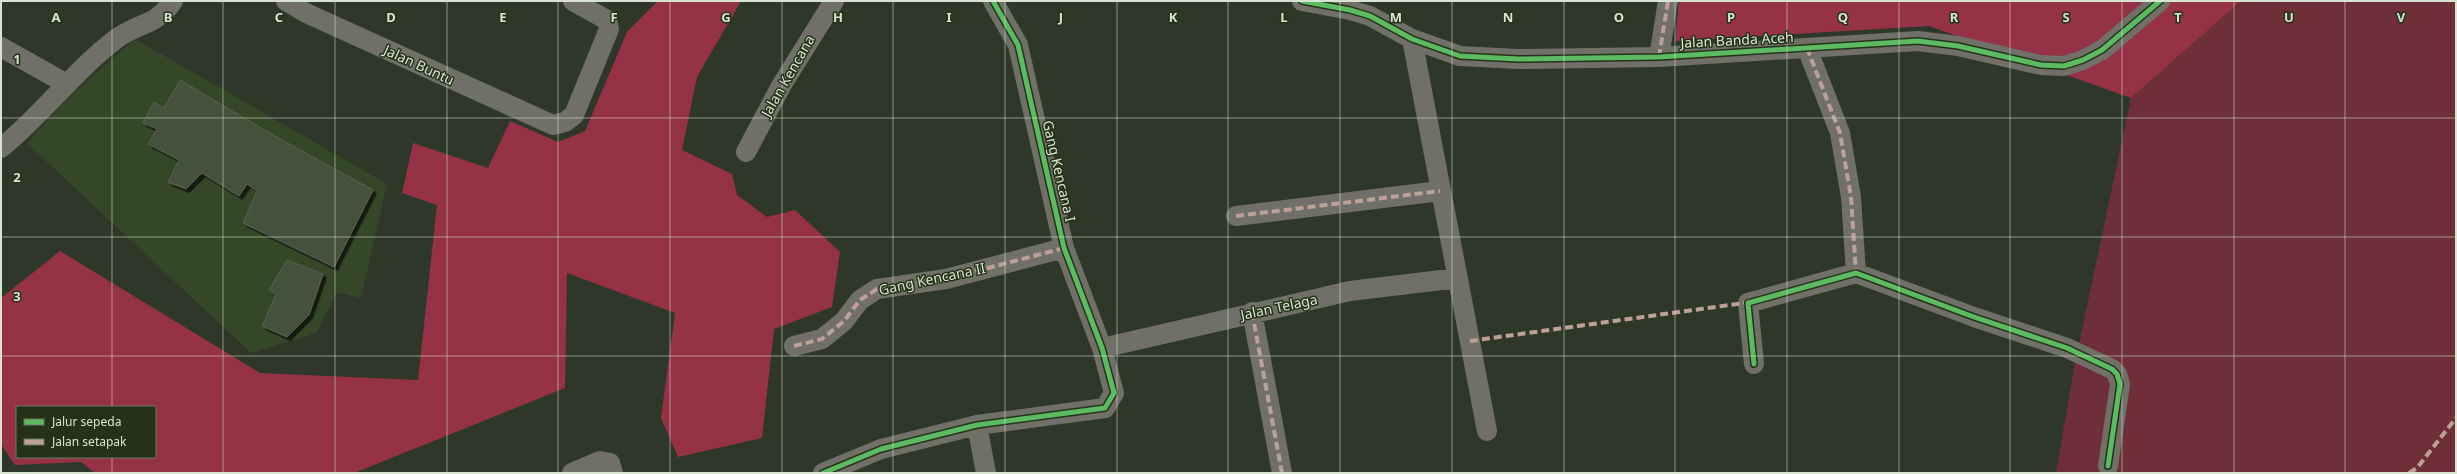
<svg xmlns="http://www.w3.org/2000/svg" width="2457" height="474" font-family="'Noto Sans',sans-serif">
  <style>
    .built { fill: #344726 }
    .green { fill: #6f2f38 }
    .forest { fill: #953245; fill-rule: evenodd }
    .building { fill: #44513a; stroke: #596053; filter: url(#shadow) }
    .lines { fill: none; stroke-linecap: round; stroke-linejoin: round }
    .minor { stroke: #707069; stroke-width: 20 }
    .quiet { stroke: #bda197; stroke-width: 4; stroke-dasharray: 8 4; stroke-linecap: butt }
    .cycleway-casing { stroke: #243318; stroke-width: 8 }
    .cycleway { stroke: #5cba63; stroke-width: 5 }
    .grid { fill: none; stroke: #d9e3d2; stroke-width: 1; stroke-opacity: 0.55 }
    .labels { text-anchor: middle; stroke-width: 3; stroke-linejoin: round; paint-order: stroke }
    .street-label { font-size: 14px; fill: #d9e3d2; stroke: #243318 }
    .grid-label { font-size: 13px; text-anchor: middle; font-weight: bold; fill: #d9e3d2; stroke: #243318; stroke-width: 3; stroke-linejoin: round; paint-order: stroke }
  </style>
  <defs>
    <filter id="shadow"><feDropShadow dx="3.5" dy="3.5" stdDeviation="0" flood-color="#0009"/></filter>
  </defs>
  <rect width="100%" height="100%" fill="#2f3828"/>
  <path class="built" d="M135,39L387,184L361,298L337,292L316,333L251,353L27,143L69,97Z"/>
  <path class="green" d="M2241,1H2456V473H2056L2075,363L2131,98Z"/>
  <path class="forest" d="M658,1H741L697,77L682,150L732,174L737,195L767,217L795,210L840,252L832,307L774,329L762,438L678,457L661,418L675,313L567,273L565,388L354,473H95L81,462L15,465L1,444V298L60,251L260,373L418,380L437,205L402,193L413,143L488,168L510,121L558,142L585,131L627,32ZM17,407H155V457H17Z
    M1679,1H2241L2131,98L1929,26L1675,41Z"/>
  <path class="building" d="M180,80L271,134L373,190L334,267L243,223L257,191L247,184L239,196L202,173L186,189L168,182L179,160L148,144L157,129L143,123L154,102L164,108Z
    M287,260L323,274L309,315L287,337L262,326L276,295L269,290Z"/>
  <g class="lines">
    <path class="minor" d="M286,1L306,13L553,125L565,122L574,115L609,29L607,20L573,1
      M1302,1L1350,10L1370,16L1412,39L1460,56L1518,59L1659,57L1918,41L1958,46L2041,65L2064,66L2083,60L2102,50L2160,1
      M1412,39L1487,431
      M1,47L65,83
      M1807,48L1840,133L1851,197L1856,273
      M1659,57L1668,1
      M1,148C42,115 74,71 116,39C139,22 155,27 173,1
      M746,152L781,86L834,1
      M1236,216L1440,191
      M1252,312L1282,473
      M794,346L822,339L844,321L860,300L877,289L946,279L1064,248
      M1102,348L1350,291L1458,278
      M1754,364L1748,303L1856,273L1974,317L2067,348L2112,369L2117,374L2120,384L2108,466
      M977,425L986,473
      M572,473L600,461L610,463L613,473
      M823,473L881,449L977,425L1105,408L1114,393L1102,348L1064,248L1018,45L993,1"/>
    <path class="quiet" d="M1807,48L1840,133L1851,197L1856,273
      M1659,57L1668,1
      M1236,216L1440,191
      M1252,312L1282,473
      M1470,341L1751,302
      M794,346L822,339L844,321L860,300L877,289L946,279L1064,248
      M2409,473L2417,468L2456,418"/>
    <g class="cycleway-casing">
      <path id="cycleway" d="M1302,1L1350,10L1370,16L1412,39L1460,56L1518,59L1659,57L1918,41L1958,46L2041,65L2064,66L2083,60L2102,50L2160,1
        M1754,364L1748,303L1856,273L1974,317L2067,348L2112,369L2117,374L2120,384L2108,466
        M823,473L881,449L977,425L1105,408L1114,393L1102,348L1064,248L1018,45L993,1"/>
    </g>
    <use href="#cycleway" class="cycleway"/>
  </g>
  <path class="grid" d="M112,1V407M223,1V473M335,1V473M447,1V473M558,1V473M670,1V473M782,1V473M893,1V473M1005,1V473M1117,1V473M1228,1V473M1340,1V473M1452,1V473M1564,1V473M1675,1V473M1787,1V473M1899,1V473M2010,1V473M2122,1V473M2234,1V473M2345,1V473M1,118H2456M1,237H2456M1,356H2456M112,457V473"/>
  <g class="labels">
    <g class="street-label">
      <text transform="translate(1737 40) rotate(-3)" y="5">Jalan Banda Aceh</text>
      <text transform="translate(419 65) rotate(25)" y="5">Jalan Buntu</text>
      <text transform="translate(788 76) rotate(-60)" y="5">Jalan Kencana</text>
      <text transform="translate(1059 171) rotate(77)" y="5">Gang Kencana I</text>
      <text transform="translate(932 279) rotate(-12)" y="5">Gang Kencana II</text>
      <text transform="translate(1279 307) rotate(-12)" y="5">Jalan Telaga</text>
    </g>
  </g>
  <g class="grid-label">
    <text x="56" y="22">A</text>
    <text x="168" y="22">B</text>
    <text x="279" y="22">C</text>
    <text x="391" y="22">D</text>
    <text x="503" y="22">E</text>
    <text x="614" y="22">F</text>
    <text x="726" y="22">G</text>
    <text x="838" y="22">H</text>
    <text x="949" y="22">I</text>
    <text x="1061" y="22">J</text>
    <text x="1173" y="22">K</text>
    <text x="1284" y="22">L</text>
    <text x="1396" y="22">M</text>
    <text x="1508" y="22">N</text>
    <text x="1619" y="22">O</text>
    <text x="1731" y="22">P</text>
    <text x="1843" y="22">Q</text>
    <text x="1954" y="22">R</text>
    <text x="2066" y="22">S</text>
    <text x="2178" y="22">T</text>
    <text x="2289" y="22">U</text>
    <text x="2401" y="22">V</text>
    <text x="17" y="64">1</text>
    <text x="17" y="182">2</text>
    <text x="17" y="301">3</text>
  </g>
  <rect width="2457" height="474" fill="none" stroke="#d9e3d2" stroke-width="4"/>
  <rect x="16" y="406" width="140" height="52" fill="#243318" stroke="#6c7962"/>
  <rect x="24" y="419" width="20" height="6" fill="#5cba63" stroke="#6c7962"/>
  <text x="52" y="426" font-size="12" fill="#d9e3d2">Jalur sepeda</text>
  <rect x="24" y="439" width="20" height="6" fill="#bda197" stroke="#6c7962"/>
  <text x="52" y="446" font-size="12" fill="#d9e3d2">Jalan setapak</text>
</svg>
